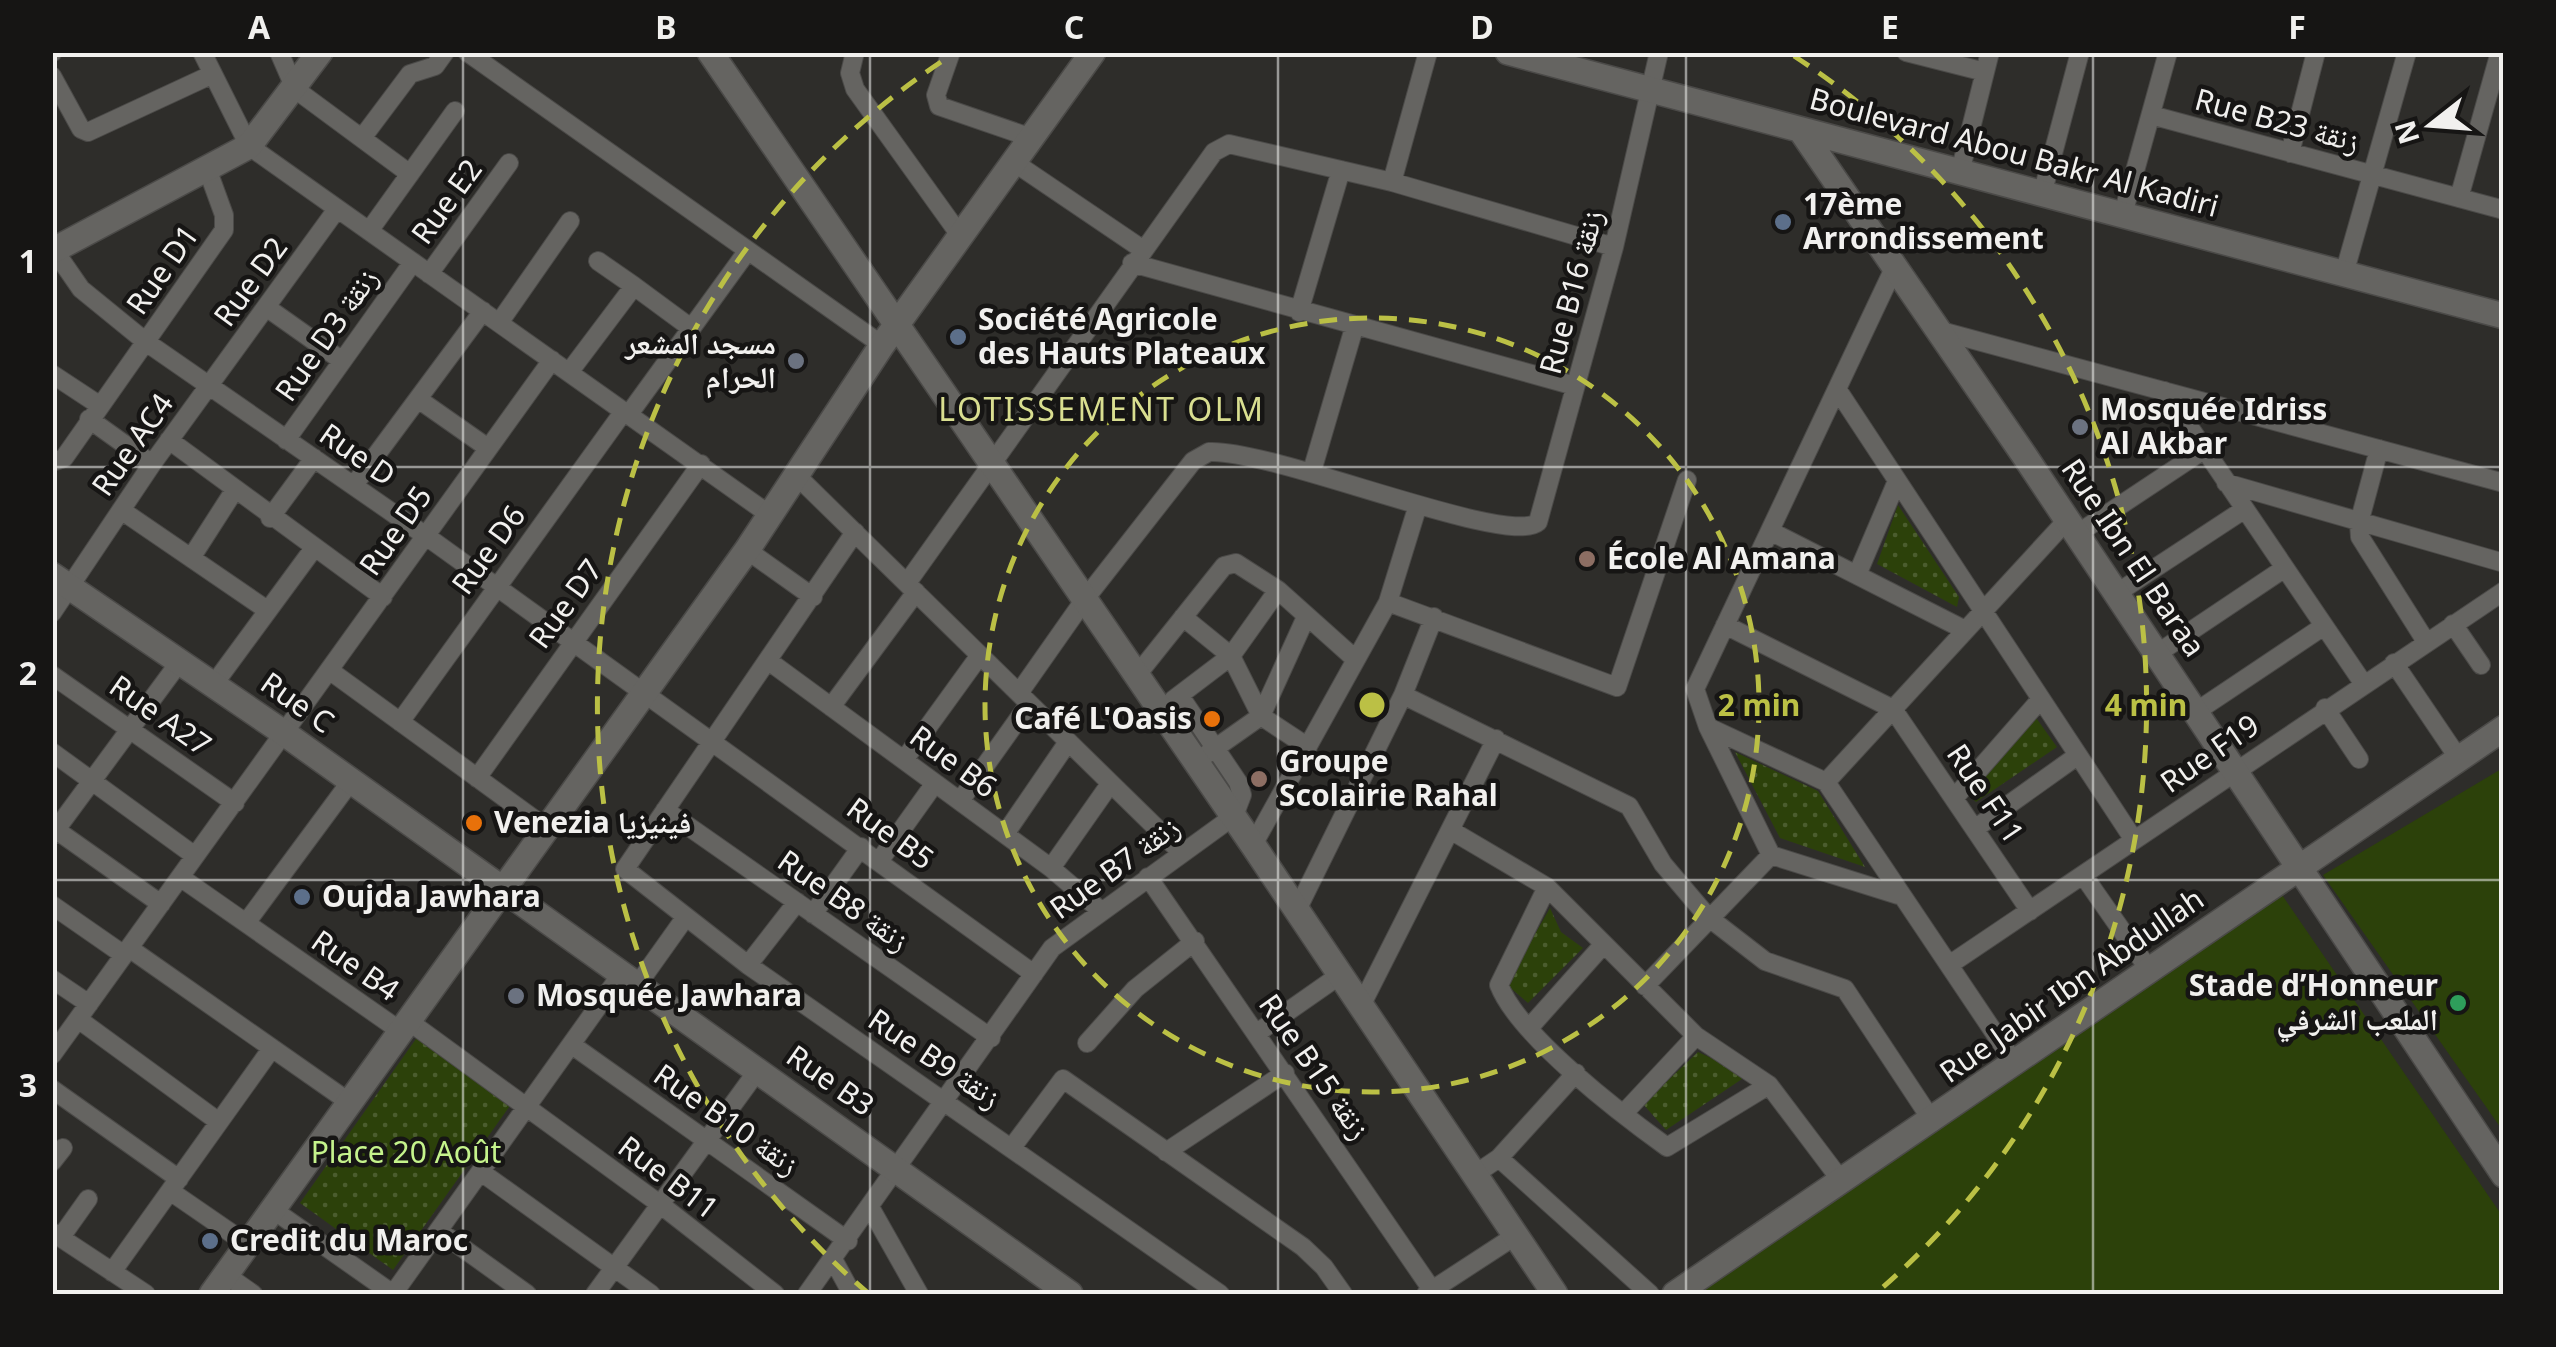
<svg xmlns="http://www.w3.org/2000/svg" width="2556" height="1347" font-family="'Noto Sans','Noto Naskh Arabic',sans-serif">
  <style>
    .grass { fill: url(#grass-dots) }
    .garden { fill: #2c410a }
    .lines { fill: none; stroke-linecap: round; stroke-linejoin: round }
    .street-casing { stroke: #4b4a48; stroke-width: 20 }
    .secondary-casing { stroke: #4b4a48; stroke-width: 28 }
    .street { stroke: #656461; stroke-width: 18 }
    .secondary { stroke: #656461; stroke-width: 25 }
    .grid { fill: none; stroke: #f1f0ee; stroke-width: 2.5; stroke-opacity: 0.55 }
    .ring { fill: none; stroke: #bbc045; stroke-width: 5; stroke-dasharray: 18 12 }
    .service-dot { fill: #5c6f8a; stroke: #161514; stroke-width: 4 }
    .worship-dot { fill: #6b7280; stroke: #161514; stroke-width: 4 }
    .education-dot { fill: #8d6e63; stroke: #161514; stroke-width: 4 }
    .food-dot { fill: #e8710a; stroke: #161514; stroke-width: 4 }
    .leisure-dot { fill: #2e9e5b; stroke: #161514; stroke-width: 4 }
    .labels { text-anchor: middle; stroke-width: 9; stroke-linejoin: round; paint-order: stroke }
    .street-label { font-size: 30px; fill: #f1f0ee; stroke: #161514 }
    .poi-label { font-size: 30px; font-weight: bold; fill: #f1f0ee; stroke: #161514; text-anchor: start }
    .park-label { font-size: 30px; fill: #c5f38c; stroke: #161514 }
    .neighbourhood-label { font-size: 32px; letter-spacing: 2.5px; fill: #d9de90; stroke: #161514 }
    .centre { fill: #bbc045; stroke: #161514; stroke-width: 5 }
    .ring-label { font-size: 30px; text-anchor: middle; font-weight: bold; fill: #bbc045; stroke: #161514; stroke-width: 9; stroke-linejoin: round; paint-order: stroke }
    .neatline { fill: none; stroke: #f1f0ee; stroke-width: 4 }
    .grid-label { font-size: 32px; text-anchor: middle; font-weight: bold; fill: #f1f0ee }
  </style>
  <defs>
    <pattern id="grass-dots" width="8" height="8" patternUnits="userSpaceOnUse" patternTransform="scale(2.5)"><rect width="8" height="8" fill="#2c410a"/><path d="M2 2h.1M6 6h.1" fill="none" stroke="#4b5d2e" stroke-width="1.8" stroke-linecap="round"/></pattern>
  </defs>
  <rect width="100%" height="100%" fill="#2e2d2a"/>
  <path class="grass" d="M1898,505L1959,597L1957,607L1877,564Z
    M2034,715L2057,747L1976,802L1965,792Z
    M1735,752L1818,791L1865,867L1780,838Z
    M1550,908L1561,932L1583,948L1528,1003L1506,984Z
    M418,1036L512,1103L393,1270L300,1203Z
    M1698,1052L1748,1075L1666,1130L1643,1104Z"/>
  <path class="garden" d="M2503,768V1131L2323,875Z
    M2280,892L2503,1217V1294H1686Z"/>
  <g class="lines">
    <g class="street-casing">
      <path id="street" d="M202,52L249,146L770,515
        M279,52L295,89L410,174
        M467,52L882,345
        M855,52L850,73L855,89L962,238
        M951,52L936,95L939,106L1032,138
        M1906,52L1985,72
        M52,53L53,52
        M52,76L81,129L88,132L213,74
        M2151,115L2504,210
        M362,138L410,74L435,66L445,52
        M2290,153L2316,52
        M1015,163L1142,249
        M1960,172L1990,52
        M1392,182L1428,52
        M2043,191L2080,52
        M2459,198L2500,52
        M2123,214L2168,52
        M369,231L455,111
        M52,247L81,289L146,342L426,536L1034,974
        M598,261L634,286
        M1132,263L1575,386
        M1896,264L1695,689L1708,727L1771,855L1898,895
        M429,274L509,163
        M2344,274L2407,52
        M266,307L341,360
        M1299,312L1341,170
        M499,323L570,221
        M1941,331L2504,483
        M570,371L634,286L691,328
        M52,374L99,405
        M1837,389L2134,840
        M2165,391L2363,683
        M418,399L488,448
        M629,414L746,253
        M89,419L152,464
        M169,440L383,597
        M286,440L413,262
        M2379,449L2359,523L2360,537L2425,640
        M52,462L64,458L224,230V215L208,171
        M1312,471L1354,328
        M797,476L1182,853
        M2226,483L2504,563
        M354,485L483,311
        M121,510L267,610
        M270,518L314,458
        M1770,531L1965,630
        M855,532L625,869L748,965L1220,1294
        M2077,534L2205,449
        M747,550L813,597
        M191,558L234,491
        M1857,575L1897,481
        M907,583L1214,152L1229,144L1392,182L1614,247
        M2117,593L2245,509
        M1388,602L1617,687L1687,480
        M52,613L152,464L337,209
        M1183,617L1231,656L1261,716L1308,747
        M2453,624L2481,665
        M1725,625L1893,709L2030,911
        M2158,653L2285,568
        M770,662L1051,868L1100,910
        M2394,663L2459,759
        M329,670L545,827
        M52,675L235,803
        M1137,675L1224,566L1236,563L1278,590L1354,658
        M214,684L314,548
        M1019,693L1085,599L1193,461L1209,452C1270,448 1509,548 1538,522L1614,247L1659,52
        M1403,695L1629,806L1663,864L1708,917L1765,961L1845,989L1933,1122
        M1173,700L1231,656L1278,590
        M831,707L916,592
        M2325,708L2359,759
        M2197,711L2324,626
        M400,722L624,411
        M1708,727L1826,782L2016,1065
        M52,752L195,856
        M1207,754L1261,716L1306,617
        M904,760L980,655
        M477,778L701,464
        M1826,782L2068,519
        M1956,796L2040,700
        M960,801L1029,704
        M665,810L991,1038
        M52,827L161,904
        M1976,828L2077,756
        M1452,831L1547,887L1696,1036L1769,1085L1843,1183
        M1005,834L1068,742
        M52,835L181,660
        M1253,845L1388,602L1418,505
        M880,860L935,783
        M1051,868L1110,784
        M2083,875L2150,971
        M180,877L399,1030
        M1148,877L1432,1290
        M1547,887L1499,985C1519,1036 1621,1114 1667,1147L1769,1085
        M52,905L124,955
        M1297,910L1403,695L1434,617
        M813,914L861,847
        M246,923L351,781
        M129,948L349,1102
        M748,965L797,902
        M1949,965L2504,591
        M52,979L89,1004
        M638,984L685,918
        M1645,986L1771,855
        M1361,1006L1496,739
        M78,1019L219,1122
        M407,1020L661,1205L775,1294
        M1529,1028L1603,945
        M1257,1033L1340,975
        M1087,1043L1135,989L1195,941
        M572,1045L848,1241
        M52,1055L552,360
        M52,1089L179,1179
        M1624,1113L1696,1036
        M1013,1146L1063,1079L1303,1247L1324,1267L1343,1294
        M1166,1152L1285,1073
        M1499,1158L1650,1294
        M52,1162L63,1148
        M481,1172L651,1294
        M1474,1175L1499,1158L1576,1073
        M170,1191L247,1244
        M272,1209L393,1294
        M871,1209L919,1294
        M439,1231L527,1294
        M52,1232L146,1294
        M61,1237L88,1199
        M834,1261L852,1294
        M112,1272L272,1048
        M226,1275L253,1294
        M393,1294L622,973
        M595,1294L758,1070
        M807,1294L1052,948L1234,816L1242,795L1238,782L1180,696
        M1426,1294L1515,1236"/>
    </g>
    <g class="secondary-casing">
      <path id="secondary" d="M710,52L1253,845L1555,1294
        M1508,52L2504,316
        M1802,132L2024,455L2504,1175
        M52,251L249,146L320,52
        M52,575L284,733L1070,1294
        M212,1294L747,550L882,345L1093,52
        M1675,1294L2504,728"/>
    </g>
    <use href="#street" class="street"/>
    <use href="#secondary" class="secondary"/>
  </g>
  <path class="grid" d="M463,52V1294M870,52V1294M1278,52V1294M1686,52V1294M2093,52V1294M52,467H2504M52,880H2504"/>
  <g class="ring">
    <circle cx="1372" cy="705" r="387"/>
    <path d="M869 1294A774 774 0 0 1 950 56M1794 56A774 774 0 0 1 1875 1294"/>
  </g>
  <g class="service-dot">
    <circle cx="1783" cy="222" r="10"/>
    <circle cx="958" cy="337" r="10"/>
    <circle cx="302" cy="897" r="10"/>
    <circle cx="210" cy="1241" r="10"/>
  </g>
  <g class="worship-dot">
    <circle cx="796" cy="361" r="10"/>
    <circle cx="2080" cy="427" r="10"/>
    <circle cx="516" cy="996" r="10"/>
  </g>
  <g class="education-dot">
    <circle cx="1587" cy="559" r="10"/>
    <circle cx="1259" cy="779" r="10"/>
  </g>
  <g class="food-dot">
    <circle cx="1212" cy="719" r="10"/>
    <circle cx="474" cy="823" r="10"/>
  </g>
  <circle class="leisure-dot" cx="2458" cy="1003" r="10"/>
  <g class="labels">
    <g class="street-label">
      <text transform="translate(2277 121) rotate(15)" y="10">Rue B23 زنقة</text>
      <text transform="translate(2014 153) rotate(15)" y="10">Boulevard Abou Bakr Al Kadiri</text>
      <text transform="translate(447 202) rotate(-54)" y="10">Rue E2</text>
      <text transform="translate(163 270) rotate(-55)" y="10">Rue D1</text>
      <text transform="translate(251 282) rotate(-54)" y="10">Rue D2</text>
      <text transform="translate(1572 292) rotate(-75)" y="10">Rue B16 زنقة</text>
      <text transform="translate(327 335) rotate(-55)" y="10">Rue D3 زنقة</text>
      <text transform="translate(133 445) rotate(-55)" y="10">Rue AC4</text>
      <text transform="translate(357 455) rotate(35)" y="10">Rue D</text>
      <text transform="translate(396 531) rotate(-55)" y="10">Rue D5</text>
      <text transform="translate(489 550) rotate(-54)" y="10">Rue D6</text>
      <text transform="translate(2133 558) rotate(56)" y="10">Rue Ibn El Baraa</text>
      <text transform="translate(566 604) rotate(-54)" y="10">Rue D7</text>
      <text transform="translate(297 703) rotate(35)" y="10">Rue C</text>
      <text transform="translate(160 716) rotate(35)" y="10">Rue A27</text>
      <text transform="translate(2210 754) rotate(-35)" y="10">Rue F19</text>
      <text transform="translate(953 762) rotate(36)" y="10">Rue B6</text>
      <text transform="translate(1985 794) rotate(56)" y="10">Rue F11</text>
      <text transform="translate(890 834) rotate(36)" y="10">Rue B5</text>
      <text transform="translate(1115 868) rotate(-36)" y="10">Rue B7 زنقة</text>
      <text transform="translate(843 901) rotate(35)" y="10">Rue B8 زنقة</text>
      <text transform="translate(355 966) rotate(35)" y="10">Rue B4</text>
      <text transform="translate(2072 986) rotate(-35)" y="10">Rue Jabir Ibn Abdullah</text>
      <text transform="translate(934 1059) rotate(34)" y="10">Rue B9 زنقة</text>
      <text transform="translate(1314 1067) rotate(55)" y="10">Rue B15 زنقة</text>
      <text transform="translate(830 1081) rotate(35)" y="10">Rue B3</text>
      <text transform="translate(726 1120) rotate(35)" y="10">Rue B10 زنقة</text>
      <text transform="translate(668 1178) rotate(37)" y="10">Rue B11</text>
    </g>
    <g class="poi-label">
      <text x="1803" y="215">17ème<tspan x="1803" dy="34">Arrondissement</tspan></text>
      <text x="978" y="330">Société Agricole<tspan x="978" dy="34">des Hauts Plateaux</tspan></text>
      <text x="776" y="354" text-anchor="end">مسجد المشعر<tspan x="776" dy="34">الحرام</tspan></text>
      <text x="2100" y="420">Mosquée Idriss<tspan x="2100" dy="34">Al Akbar</tspan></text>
      <text x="1607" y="569">École Al Amana</text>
      <text x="1192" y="729" text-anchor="end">Café L'Oasis</text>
      <text x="1279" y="772">Groupe<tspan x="1279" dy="34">Scolairie Rahal</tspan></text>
      <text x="494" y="833">Venezia فينيزيا</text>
      <text x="322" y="907">Oujda Jawhara</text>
      <text x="2438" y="996" text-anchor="end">Stade d’Honneur<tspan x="2438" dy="34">الملعب الشرفي</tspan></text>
      <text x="536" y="1006">Mosquée Jawhara</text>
      <text x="230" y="1251">Credit du Maroc</text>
    </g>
    <g class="park-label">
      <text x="406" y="1163">Place 20 Août</text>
    </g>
    <g class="neighbourhood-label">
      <text x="1102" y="421">LOTISSEMENT OLM</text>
    </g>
  </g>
  <circle cx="1372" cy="705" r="15" class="centre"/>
  <g class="ring-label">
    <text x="1759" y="716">2 min</text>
    <text x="2146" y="716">4 min</text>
  </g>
  <rect width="2556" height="1347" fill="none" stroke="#161514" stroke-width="110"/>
  <g transform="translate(2431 125) rotate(253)" stroke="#161514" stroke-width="8" paint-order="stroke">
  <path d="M0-8L18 38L0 25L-18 38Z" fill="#f1f0ee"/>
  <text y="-15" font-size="28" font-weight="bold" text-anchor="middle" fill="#f1f0ee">N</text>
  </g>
  <rect x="55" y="55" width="2446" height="1237" class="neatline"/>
  <g class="grid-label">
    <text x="259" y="39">A</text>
    <text x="666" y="39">B</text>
    <text x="1074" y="39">C</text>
    <text x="1482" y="39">D</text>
    <text x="1890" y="39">E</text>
    <text x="2297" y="39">F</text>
    <text x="28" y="273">1</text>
    <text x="28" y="685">2</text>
    <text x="28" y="1097">3</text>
  </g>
</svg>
